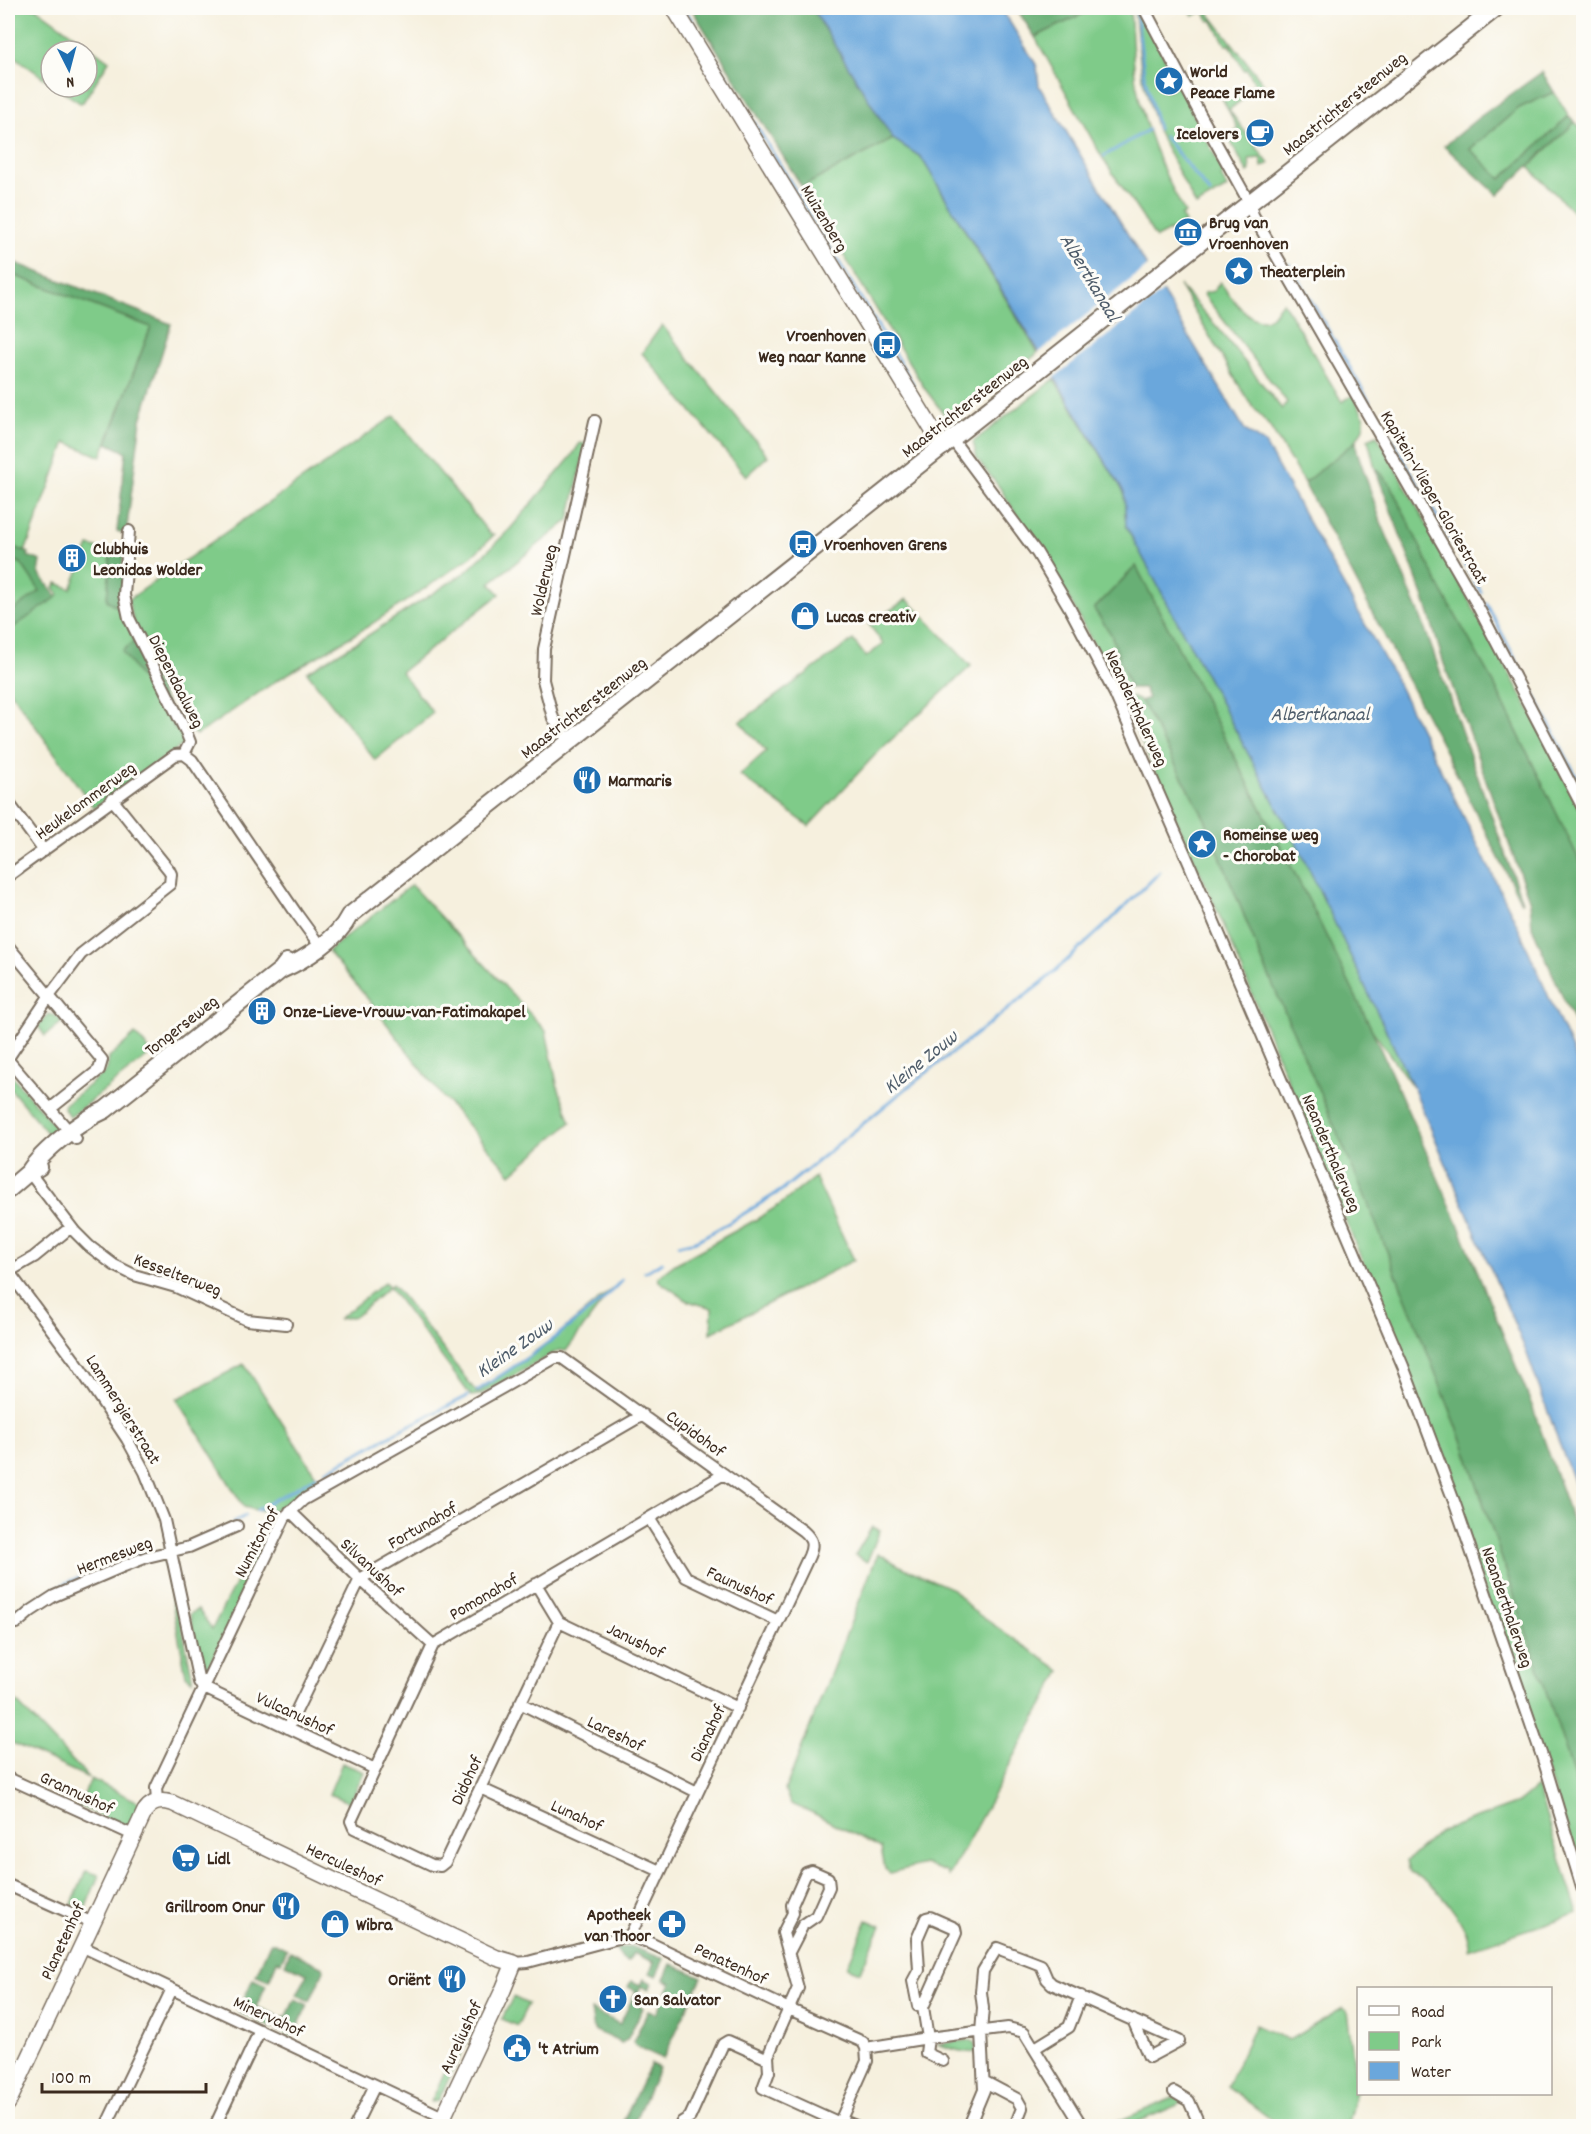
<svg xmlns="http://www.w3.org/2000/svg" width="1591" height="2134" font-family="Dekko,sans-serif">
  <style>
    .green { fill: #7fcb89; stroke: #5d7a54; stroke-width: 1.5 }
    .forest { fill: #67af75; stroke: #516c4a; stroke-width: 1.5 }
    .water { fill: #6aa7dc; stroke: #52687d; stroke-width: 1.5 }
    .pier { fill: #f6f0de }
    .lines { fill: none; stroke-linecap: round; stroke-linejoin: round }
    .stream { stroke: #6aa7dc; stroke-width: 3 }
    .street-casing { stroke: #7c6f61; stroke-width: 14 }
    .secondary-casing { stroke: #7c6f61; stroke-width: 18 }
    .primary-casing { stroke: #7c6f61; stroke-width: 20 }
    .street { stroke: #fff; stroke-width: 10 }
    .secondary { stroke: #fff; stroke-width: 15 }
    .primary { stroke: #fff; stroke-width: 16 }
    .labels { text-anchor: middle; stroke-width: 6; stroke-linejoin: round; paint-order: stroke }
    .poi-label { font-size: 18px; font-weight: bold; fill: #3b2a1e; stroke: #fdfcf7; text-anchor: start }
    .street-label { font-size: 18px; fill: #3b2a1e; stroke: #fdfcf7 }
    .water-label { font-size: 20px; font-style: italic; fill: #4e5c6a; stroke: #fdfcf7 }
  </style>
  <rect width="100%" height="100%" fill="#fdfcf7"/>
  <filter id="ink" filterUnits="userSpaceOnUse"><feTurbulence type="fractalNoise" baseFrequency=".0167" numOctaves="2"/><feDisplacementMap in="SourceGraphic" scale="12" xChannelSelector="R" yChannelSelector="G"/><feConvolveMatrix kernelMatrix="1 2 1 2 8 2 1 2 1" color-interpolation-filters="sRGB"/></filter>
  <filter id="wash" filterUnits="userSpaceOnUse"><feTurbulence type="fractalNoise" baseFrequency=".008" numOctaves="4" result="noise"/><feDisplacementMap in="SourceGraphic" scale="24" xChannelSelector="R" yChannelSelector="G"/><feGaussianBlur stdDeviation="1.35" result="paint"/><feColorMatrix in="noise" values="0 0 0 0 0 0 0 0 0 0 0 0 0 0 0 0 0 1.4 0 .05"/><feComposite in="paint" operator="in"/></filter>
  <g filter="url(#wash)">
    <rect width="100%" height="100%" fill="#f6f0de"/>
    <path class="green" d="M8,8H36L109,61L83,102L80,103L56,87H87V51H51V83L8,52Z
      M1095,8H1130C1132,32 1132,58 1136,82C1144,128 1163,173 1185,213L1181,216L1185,223L1156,238L1102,157L1035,37Z
      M1134,8H1139L1172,72L1160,78L1166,91L1179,85L1224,174L1221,176L1227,188L1196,206L1157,130L1142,76Z
      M1189,8H1205L1263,83L1229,110L1269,164L1262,167L1261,158L1249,159L1250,171L1248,173L1227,135L1238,129L1220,94L1226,91L1230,98L1255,84L1247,69L1244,70L1230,45H1226L1212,20L1209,21L1203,11L1193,16Z
      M1554,92L1569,116L1501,179L1470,149L1519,108Z
      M1575,122L1583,130V222L1529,167Z
      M893,139L921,157L1038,353L955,419L947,418L925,389L802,187Z
      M8,273L151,327L101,457L66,442L25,552L8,545Z
      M1220,282C1229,294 1252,331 1271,317C1276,313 1278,306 1283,302L1342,402L1353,395C1357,403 1364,413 1364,421C1365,443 1320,470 1304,483L1270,427L1249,402L1179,285L1218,328L1282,409L1287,402L1204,295V293L1214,291Z
      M662,325L768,456L746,476L642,353Z
      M1054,379L1124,492L1126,526L1301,852L1413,1087L1372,1030L1312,907L1136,566L1094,609L1111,633L1130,688L1115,685L1071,602L1000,488L977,459L973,442Z
      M394,416L490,534L494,535L472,556L439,579L367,627L276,681L197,735L191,732L134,623L128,600Z
      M1377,435L1537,723L1583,816V868L1494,684L1440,588L1382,474L1375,468L1368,439Z
      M580,443L586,444L569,520L490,583L500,594L401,672L433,713L375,760L307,672L367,636L466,572L510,529L571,457Z
      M89,546L111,552L107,600L119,608H123L134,642L123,651L180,729L184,744L94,808L8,688V631L59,595L54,587L57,583L71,589Z
      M8,558L21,563L41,591L8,614Z
      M907,599L971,666L876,754L809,826L740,775L766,751L740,722L853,640L866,657L883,644L869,624Z
      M1130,697L1141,701L1206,821L1262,960L1350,1157L1463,1442L1570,1763L1583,1810V1874L1399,1350L1224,926L1124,703Z
      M411,885L546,1031L557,1084L571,1122L511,1174L442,1096L367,998L328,951Z
      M49,1014L56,1016L62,1022L45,1036L38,1026Z
      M135,1034L152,1053L70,1117L64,1109V1105L105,1072L107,1069L109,1058Z
      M8,1071L56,1128L49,1135L8,1086Z
      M815,1177L854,1260L711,1333L712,1308L688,1301L659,1281L658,1277L675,1264L757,1219L781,1204Z
      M385,1282L389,1287L392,1284L402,1296L477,1393L551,1340L612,1289L566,1351L559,1350L480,1395L471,1396L389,1287L356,1316L338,1319Z
      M244,1364L321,1483L268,1513L244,1507L177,1399Z
      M268,1519L278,1523L208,1669L199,1666L190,1614L198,1609L212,1629Z
      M872,1527L880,1530L867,1562L855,1555Z
      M878,1553L898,1565L953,1589L972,1610L1061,1671L949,1876L946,1872L924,1864L890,1873L885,1869L881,1848L811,1812L791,1804L785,1790Z
      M164,1560L170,1566L193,1681L186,1675Z
      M8,1693L89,1778L8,1741Z
      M342,1763L364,1772L350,1803L329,1794Z
      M91,1779L141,1803L128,1829L79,1806Z
      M1537,1787L1578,1913L1469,1949C1471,1928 1442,1894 1427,1882C1422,1878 1416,1876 1410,1873L1407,1861L1439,1832L1518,1803Z
      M86,1871L99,1875L85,1909L72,1904Z
      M867,1920L881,1926L860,1972L847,1967Z
      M513,1997L528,2004L517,2026L502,2019Z
      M1343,2008L1347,2011L1357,2088L1347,2126H1280L1227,2086L1255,2025L1289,2040Z
      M463,2031L471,2033L438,2101L431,2102Z
      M970,2040L975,2043L976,2052C968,2054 946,2048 938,2044Z
      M1175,2097L1185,2102L1128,2126H1107Z"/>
    <path class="forest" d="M691,8H812L893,139L802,187Z
      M1016,8H1095L1035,37Z
      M1542,72L1554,92L1519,108L1470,149L1501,179L1569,116L1575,122L1498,195L1444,146L1478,118Z
      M8,260L171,324L141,420L126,534L117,531L126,452L107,443L151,327L8,273Z
      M1356,441L1357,451L1381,522L1420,615L1522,901L1521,902L1444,749L1304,483Z
      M1375,468L1390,484L1440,588L1494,684L1583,868V1043L1532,927L1530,902L1443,661L1425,601Z
      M8,545L29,553L28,556L41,561L39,573L57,597L8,631V614L40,591L21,563L8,558Z
      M115,545L122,551L123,557V608H119L107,600L111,552Z
      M1136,566L1312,907L1372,1030L1457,1221L1533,1408L1583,1551V1810L1570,1763L1463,1442L1367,1201L1262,960L1206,821L1141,701L1148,698L1144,688H1130L1111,634L1094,609Z
      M134,642L180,729H175L122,651Z
      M270,1943H275L287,1949L281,1962L277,1961L269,1981L256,1975Z
      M630,1946L664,1959L656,1976L650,1973L654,1962L633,1953L628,1962L623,1960L615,1949Z
      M290,1951L323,1967L324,1970L310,2001L297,1995L307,1974L285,1964Z
      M671,1964L702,1977L663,2059L635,2045L633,2042L648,2011L656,2014L671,1983L664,1979Z
      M253,1979L266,1985L256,2007L278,2016L273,2028L240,2013L239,2009Z
      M644,1979L652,1983L649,1990L641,1986L634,2003L643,2008L627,2040L621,2043L594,2030L591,2010L620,2024L636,1991L628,1987L631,1981L641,1985Z
      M295,1999L308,2005L294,2035L289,2036L277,2030L283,2017L286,2018Z
      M651,2064L659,2068L632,2126H621Z"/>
    <path class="water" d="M812,8H1001L1037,66L1039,86L1245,430L1265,444L1396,680L1515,920L1583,1075V1509L1526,1351L1413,1087L1301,852L1126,526L1124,492L921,157L893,139Z"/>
    <path class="pier" d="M1149,265L1165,290L1051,380L1036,355Z"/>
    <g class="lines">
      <path class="stream" d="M684,8L752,118
        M1136,8L1144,74L1158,129
        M754,122L913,384
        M1164,136L1210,193
        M1104,156L1148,130
        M1290,264L1369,401
        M1388,433L1481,592
        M1486,603L1584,791
        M679,1245L696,1241L732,1221L782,1190L903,1091L1044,981L1109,922L1160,872
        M645,1272L662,1262
        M477,1391L536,1352L603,1300L622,1280
        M326,1471L402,1429L468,1396
        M257,1510L317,1476
        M234,1522L245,1516
        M8,1614L66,1583L153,1548"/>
    </g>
  </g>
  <g filter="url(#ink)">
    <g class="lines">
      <g class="street-casing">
        <path id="street" d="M1144,8L1200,114L1250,204L1253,215L1475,601L1584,810
          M952,439L1037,553L1069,607L1115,694L1189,863L1403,1366L1455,1504L1545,1765L1584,1894
          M129,531L124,595L129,618L186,732L190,742L184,754
          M570,742L553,718L543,680L544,649L595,421
          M184,754L192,760L296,913L320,946
          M8,802L44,851
          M8,876L175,755L184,754
          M8,946L102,1060L99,1070L50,1109
          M8,1058L50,995L81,954L170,884L171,874L169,870L112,799
          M8,1060L76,1139
          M29,1172L75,1232L89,1246L114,1265L134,1275L176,1287L247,1320L286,1324
          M8,1272L34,1257L71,1227
          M9,1272L75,1361L127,1439L145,1472L164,1520L199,1682L202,1687L375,1769
          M290,1511L360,1579L433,1645
          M649,1518L686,1577L778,1621
          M536,1584L559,1622L738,1708
          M559,1622L445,1862L440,1866L432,1865L354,1828L351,1821L433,1645L724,1474
          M8,1623H17L31,1611L54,1596L124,1566L147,1557L189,1547L237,1526
          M520,1703L697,1792
          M288,1728L360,1579L643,1415
          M8,1778L133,1835
          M480,1788L660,1871
          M157,1801L156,1788L285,1517L303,1500L555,1358H562L803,1531C812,1539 814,1544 809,1556L630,1936
          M8,1885L93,1923
          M81,1946L443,2117
          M789,1952L803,1925L816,1916L829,1887L828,1878L812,1871L806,1873L792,1905L793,1913L783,1933L798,1988L768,2056L769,2072L763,2088L840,2123
          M514,1963L528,1962L622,1937H633L648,1942L789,2009L863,2042L866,2048L867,2061L838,2126
          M923,2007L918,2006L913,1981L919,1970L917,1939L926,1918L930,1917L955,1928L956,1933L923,2007L928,2038L926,2053L943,2061
          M866,2048L928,2038L1008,2028L1024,2032L1082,2126
          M1035,2048L1069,2027L1081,1996
          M985,2082L1017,2099L1022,2108L1015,2126
          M1174,2092L1189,2101L1200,2126
          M841,2120L856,2126
          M106,2126L172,1989
          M215,2126L260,2030
          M355,2126L375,2085
          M680,2126L682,2122L690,2117L723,2044L728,2041L768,2059
          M969,2126L984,2090L981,2032L983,2008L981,1992L983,1971L997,1948L1041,1965L1047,1979L1052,1984L1179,2041L1149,2057L1133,2020"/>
      </g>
      <g class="secondary-casing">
        <path id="secondary" d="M674,8L943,447
          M8,2103L145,1811C152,1801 161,1800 172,1803L497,1958L514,1963L503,1990L439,2126"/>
      </g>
      <g class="primary-casing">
        <path id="primary" d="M281,970C304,960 338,939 349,916L1496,8
          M29,1172C43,1150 82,1120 105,1110L281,970L287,962
          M8,1190L29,1172L39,1167"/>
      </g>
      <use href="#street" class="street"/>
      <use href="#secondary" class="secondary"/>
      <use href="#primary" class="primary"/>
    </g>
  </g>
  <defs>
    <g id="sight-disc" transform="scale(1.5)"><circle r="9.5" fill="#1f6fb2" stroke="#fdfcf7"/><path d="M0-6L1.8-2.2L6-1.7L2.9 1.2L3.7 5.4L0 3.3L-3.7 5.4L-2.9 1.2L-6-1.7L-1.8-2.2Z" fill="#fff"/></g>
    <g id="cafe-disc" transform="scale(1.5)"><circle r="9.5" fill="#1f6fb2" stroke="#fdfcf7"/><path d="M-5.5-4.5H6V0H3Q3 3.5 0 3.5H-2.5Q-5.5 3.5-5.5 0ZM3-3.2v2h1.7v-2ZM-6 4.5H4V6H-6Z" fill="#fff"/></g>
    <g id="museum-disc" transform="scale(1.5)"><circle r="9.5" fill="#1f6fb2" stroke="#fdfcf7"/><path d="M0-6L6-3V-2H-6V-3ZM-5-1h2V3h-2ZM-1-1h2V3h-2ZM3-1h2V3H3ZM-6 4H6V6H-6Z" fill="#fff"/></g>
    <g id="bus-disc" transform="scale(1.5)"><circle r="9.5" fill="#1f6fb2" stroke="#fdfcf7"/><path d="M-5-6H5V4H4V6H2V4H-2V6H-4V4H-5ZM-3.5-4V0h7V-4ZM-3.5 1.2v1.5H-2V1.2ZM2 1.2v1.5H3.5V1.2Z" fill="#fff"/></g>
    <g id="building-disc" transform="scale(1.5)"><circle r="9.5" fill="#1f6fb2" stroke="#fdfcf7"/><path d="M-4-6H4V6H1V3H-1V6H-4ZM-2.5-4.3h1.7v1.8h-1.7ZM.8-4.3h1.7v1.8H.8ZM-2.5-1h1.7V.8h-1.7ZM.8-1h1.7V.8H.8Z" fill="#fff"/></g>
    <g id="shop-disc" transform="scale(1.5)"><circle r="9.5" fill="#1f6fb2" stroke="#fdfcf7"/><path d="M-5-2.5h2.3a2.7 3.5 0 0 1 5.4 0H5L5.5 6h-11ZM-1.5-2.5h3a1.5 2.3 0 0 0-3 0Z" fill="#fff"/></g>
    <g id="restaurant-disc" transform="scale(1.5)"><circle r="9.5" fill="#1f6fb2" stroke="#fdfcf7"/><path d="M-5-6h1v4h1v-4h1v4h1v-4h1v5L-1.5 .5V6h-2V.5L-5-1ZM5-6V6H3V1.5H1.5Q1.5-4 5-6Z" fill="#fff"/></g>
    <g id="supermarket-disc" transform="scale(1.5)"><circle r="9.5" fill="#1f6fb2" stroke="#fdfcf7"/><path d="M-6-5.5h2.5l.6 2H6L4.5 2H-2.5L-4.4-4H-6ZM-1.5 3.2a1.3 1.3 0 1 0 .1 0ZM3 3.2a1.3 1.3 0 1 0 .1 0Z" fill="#fff"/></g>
    <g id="pharmacy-disc" transform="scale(1.5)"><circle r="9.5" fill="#1f6fb2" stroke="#fdfcf7"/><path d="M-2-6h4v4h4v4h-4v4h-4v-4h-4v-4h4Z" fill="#fff"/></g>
    <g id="church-disc" transform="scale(1.5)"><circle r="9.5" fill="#1f6fb2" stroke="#fdfcf7"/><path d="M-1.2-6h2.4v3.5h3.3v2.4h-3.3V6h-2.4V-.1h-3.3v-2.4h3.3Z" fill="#fff"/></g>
    <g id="civic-disc" transform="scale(1.5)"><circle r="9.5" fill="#1f6fb2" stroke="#fdfcf7"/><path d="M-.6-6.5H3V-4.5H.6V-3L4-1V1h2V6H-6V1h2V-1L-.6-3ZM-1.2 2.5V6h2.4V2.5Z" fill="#fff"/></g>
  </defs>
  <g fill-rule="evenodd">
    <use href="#sight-disc" x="1169" y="81"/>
    <use href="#cafe-disc" x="1260" y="133"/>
    <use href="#museum-disc" x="1188" y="232"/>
    <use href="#sight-disc" x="1239" y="271"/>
    <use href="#bus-disc" x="887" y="345"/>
    <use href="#bus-disc" x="803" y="544"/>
    <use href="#building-disc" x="72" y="558"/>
    <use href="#shop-disc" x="805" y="616"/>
    <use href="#restaurant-disc" x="587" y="780"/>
    <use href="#sight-disc" x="1202" y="844"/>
    <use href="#building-disc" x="262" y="1011"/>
    <use href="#supermarket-disc" x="186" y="1858"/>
    <use href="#restaurant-disc" x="286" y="1906"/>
    <use href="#shop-disc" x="335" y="1924"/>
    <use href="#pharmacy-disc" x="672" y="1924"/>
    <use href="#restaurant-disc" x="452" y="1979"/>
    <use href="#church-disc" x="613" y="1999"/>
    <use href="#civic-disc" x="517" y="2048"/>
  </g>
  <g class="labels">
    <g class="poi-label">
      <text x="1190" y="77">World<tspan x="1190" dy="21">Peace Flame</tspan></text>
      <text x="1239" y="139" text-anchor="end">Icelovers</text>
      <text x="1209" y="228">Brug van<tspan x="1209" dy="21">Vroenhoven</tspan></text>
      <text x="1260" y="277">Theaterplein</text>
      <text x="866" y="341" text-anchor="end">Vroenhoven<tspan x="866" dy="21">Weg naar Kanne</tspan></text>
      <text x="824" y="550">Vroenhoven Grens</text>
      <text x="93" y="554">Clubhuis<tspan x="93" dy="21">Leonidas Wolder</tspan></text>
      <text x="826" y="622">Lucas creativ</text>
      <text x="608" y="786">Marmaris</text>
      <text x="1223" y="840">Romeinse weg<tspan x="1223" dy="21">- Chorobat</tspan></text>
      <text x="283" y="1017">Onze-Lieve-Vrouw-van-Fatimakapel</text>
      <text x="207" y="1864">Lidl</text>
      <text x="265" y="1912" text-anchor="end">Grillroom Onur</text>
      <text x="651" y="1920" text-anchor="end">Apotheek<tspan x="651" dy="21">van Thoor</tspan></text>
      <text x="356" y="1930">Wibra</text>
      <text x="431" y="1985" text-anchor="end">Oriënt</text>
      <text x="634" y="2005">San Salvator</text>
      <text x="538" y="2054">'t Atrium</text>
    </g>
    <g class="street-label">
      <text transform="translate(1344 103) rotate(-39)" y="6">Maastrichtersteenweg</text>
      <text transform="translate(825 218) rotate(59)" y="6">Muizenberg</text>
      <text transform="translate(964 406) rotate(-38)" y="6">Maastrichtersteenweg</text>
      <text transform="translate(1435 497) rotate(60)" y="6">Kapitein-Vlieger-Gloriestraat</text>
      <text transform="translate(543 580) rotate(-77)" y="6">Wolderweg</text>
      <text transform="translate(177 681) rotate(63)" y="6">Diependaalweg</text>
      <text transform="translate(583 707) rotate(-38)" y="6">Maastrichtersteenweg</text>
      <text transform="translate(1137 708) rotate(65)" y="6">Neanderthalerweg</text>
      <text transform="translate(85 800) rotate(-36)" y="6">Heukelommerweg</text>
      <text transform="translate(181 1025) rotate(-38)" y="6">Tongerseweg</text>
      <text transform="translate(1332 1153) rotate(67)" y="6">Neanderthalerweg</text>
      <text transform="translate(178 1274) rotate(21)" y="6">Kesselterweg</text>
      <text transform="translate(124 1409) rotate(58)" y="6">Lammergierstraat</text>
      <text transform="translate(696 1433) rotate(36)" y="6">Cupidohof</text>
      <text transform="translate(422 1525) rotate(-30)" y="6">Fortunahof</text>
      <text transform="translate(256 1542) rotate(-62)" y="6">Numitorhof</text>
      <text transform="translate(114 1555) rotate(-21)" y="6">Hermesweg</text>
      <text transform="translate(372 1567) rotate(43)" y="6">Silvanushof</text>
      <text transform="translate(740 1585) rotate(25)" y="6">Faunushof</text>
      <text transform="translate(483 1596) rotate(-30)" y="6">Pomonahof</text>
      <text transform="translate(1508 1607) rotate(71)" y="6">Neanderthalerweg</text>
      <text transform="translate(636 1640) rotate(26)" y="6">Janushof</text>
      <text transform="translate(295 1713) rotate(25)" y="6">Vulcanushof</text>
      <text transform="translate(616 1733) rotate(26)" y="6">Lareshof</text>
      <text transform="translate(707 1733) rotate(-64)" y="6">Dianahof</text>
      <text transform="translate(466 1780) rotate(-65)" y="6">Didohof</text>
      <text transform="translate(77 1792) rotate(25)" y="6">Grannushof</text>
      <text transform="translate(577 1815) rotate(25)" y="6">Lunahof</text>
      <text transform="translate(344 1864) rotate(25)" y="6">Herculeshof</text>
      <text transform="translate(62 1941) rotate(-65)" y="6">Planetenhof</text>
      <text transform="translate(731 1963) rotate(25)" y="6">Penatenhof</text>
      <text transform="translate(269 2016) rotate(25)" y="6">Minervahof</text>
      <text transform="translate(460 2037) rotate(-65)" y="6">Aureliushof</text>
    </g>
    <g class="water-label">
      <text transform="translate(1091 277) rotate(59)" y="7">Albertkanaal</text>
      <text x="1320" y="720">Albertkanaal</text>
      <text transform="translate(920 1061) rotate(-39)" y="7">Kleine Zouw</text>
      <text transform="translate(514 1347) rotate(-35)" y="7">Kleine Zouw</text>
    </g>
  </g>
  <rect width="1591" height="2134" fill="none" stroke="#fdfcf7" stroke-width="30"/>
  <rect x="1357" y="1987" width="195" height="108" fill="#fdfcf7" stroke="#afa8a0" stroke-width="1.5"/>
  <rect x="1369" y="2006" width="30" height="9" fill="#ffffff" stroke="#afa8a0" stroke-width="1.5"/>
  <text x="1411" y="2017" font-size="18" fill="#3b2a1e">Road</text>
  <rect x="1369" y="2032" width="30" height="18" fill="#7fcb89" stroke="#afa8a0" stroke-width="1.5"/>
  <text x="1411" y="2047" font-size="18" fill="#3b2a1e">Park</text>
  <rect x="1369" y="2062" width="30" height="18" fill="#6aa7dc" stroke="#afa8a0" stroke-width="1.5"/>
  <text x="1411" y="2077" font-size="18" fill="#3b2a1e">Water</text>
  <g transform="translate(69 69) rotate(174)"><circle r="28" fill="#fdfcf7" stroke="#afa8a0" stroke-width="1.5"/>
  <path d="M0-4.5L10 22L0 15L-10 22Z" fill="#1f6fb2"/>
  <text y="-9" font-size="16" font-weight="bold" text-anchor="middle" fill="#3b2a1e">N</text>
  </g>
  <path d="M42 2083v9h164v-9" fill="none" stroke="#3b2a1e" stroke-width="3"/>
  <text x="51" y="2083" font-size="18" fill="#3b2a1e" stroke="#fdfcf7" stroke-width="4.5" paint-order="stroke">100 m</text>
</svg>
